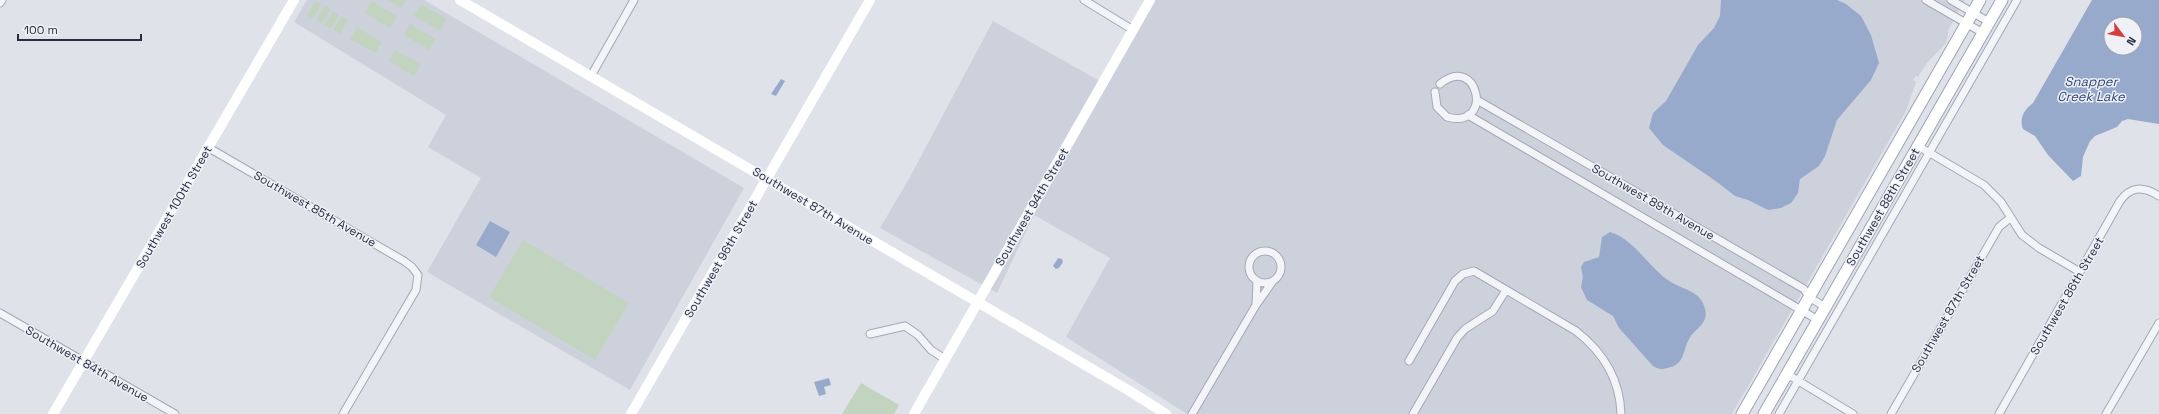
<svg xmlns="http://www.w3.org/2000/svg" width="2159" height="414" font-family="'Space Grotesk',sans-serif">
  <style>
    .built { fill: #cdd1dc }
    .green { fill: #c2d4c0 }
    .water { fill: #98aacb; fill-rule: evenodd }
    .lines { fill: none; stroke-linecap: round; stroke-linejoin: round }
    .street-casing { stroke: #a4a8b4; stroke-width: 9 }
    .primary-casing { stroke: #9ea4b6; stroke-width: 13 }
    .street { stroke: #f2f4f7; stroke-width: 7 }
    .secondary { stroke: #fff; stroke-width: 10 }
    .primary { stroke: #fff; stroke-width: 11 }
    .labels { text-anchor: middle; stroke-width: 3; stroke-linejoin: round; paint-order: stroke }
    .street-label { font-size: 12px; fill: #272d42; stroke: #eff1f7 }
    .water-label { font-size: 13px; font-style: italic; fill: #2f4678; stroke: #eff1f7 }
  </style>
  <rect width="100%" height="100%" fill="#dfe2e9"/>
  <path class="built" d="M307,0H424L744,188L630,390L427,272L481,178L428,147L446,115L294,22Z
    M1155,0H1965L1948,30V36L1946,43L1927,63L1918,77L1916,76L1913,80L1916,82L1906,111L1732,414H1187L1066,337L1110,258L1034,215L997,293L880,228L910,177L993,21L1107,85Z"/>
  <path class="green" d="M388,0H406L401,8Z
    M315,1L321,4L313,19L307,15Z
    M372,1L397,16L390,28L365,13Z
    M421,4L447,19L440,31L414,16Z
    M324,6L331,9L322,24L316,20Z
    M333,11L339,15L331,29L324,25Z
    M342,16L348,20L340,34L333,30Z
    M410,24L436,39L429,50L404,35Z
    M357,27L382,42L375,53L350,39Z
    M395,50L421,64L414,76L389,61Z
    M523,240L629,303L595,360L489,297Z
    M861,383L899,405L894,414H842Z"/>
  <path class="water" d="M1721,0H1837L1846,4L1861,16L1871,35L1879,63L1871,80L1837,120L1825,156L1819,166L1800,179L1798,193L1791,203L1781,208L1768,210L1748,200L1735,196L1717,182L1663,145L1649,128L1653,113L1666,101L1698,45L1714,28L1720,16Z
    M2092,0H2159V124L2128,119L2122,121L2117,127L2095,136L2090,141L2083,157L2081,176L2073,181L2048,155L2035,136L2023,129C2019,118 2024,110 2033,103ZM2111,24H2135V48H2111Z
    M781,79L785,81L776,96L771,94Z
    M490,221L510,232L496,257L476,245Z
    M1610,232C1636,240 1648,268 1671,282C1684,290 1701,291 1705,309C1709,324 1695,328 1689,339C1682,352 1685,365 1667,368C1662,370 1658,369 1653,366L1619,328L1613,316L1587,300L1581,287L1583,277L1581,267L1584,262L1599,257L1602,237Z
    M1058,258L1062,259L1063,262L1059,268L1056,269L1053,266Z
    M829,378L831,385L824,387L826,394L819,396L814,382Z"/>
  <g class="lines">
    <g class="street-casing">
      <path id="street" d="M1084,0L1133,30
        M1926,0L1983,33
        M1951,0L1989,22
        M0,3L2,0
        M591,76L634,0
        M1435,92L1437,107L1447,117C1495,130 1478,52 1440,84
        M1477,100L1804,289L1809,297L1825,307
        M1468,115L1818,320
        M1918,146L1984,185L2001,202L2022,235L2039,248L2080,272
        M209,148L404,261L412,267L418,275L416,290L343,414
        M1249 267a16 16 0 1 1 32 0a16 16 0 1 1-32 0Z
        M1256,305L1257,281
        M0,313L175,414
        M870,334L905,326L918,335L931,350L945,359
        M1409,361L1455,281L1463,274L1474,271L1576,331C1603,352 1620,380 1621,414
        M1787,374L1853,414
        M1192,414L1256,305L1273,281
        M1413,414L1457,338L1465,329L1493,311L1506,290
        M1779,414L2017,0
        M1891,414L1999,227L2010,218
        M1999,414L2120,201C2131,186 2143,186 2159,196
        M2106,414L2159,323"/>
    </g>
    <g class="primary-casing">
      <path id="primary" d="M1742,414L1980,0
        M1764,414L2002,0"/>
    </g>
    <use href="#street" class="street"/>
    <path class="secondary" d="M460,0L1128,390L1166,414
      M53,414L294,0
      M631,414L870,0
      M914,414L1150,0"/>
    <use href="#primary" class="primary"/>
  </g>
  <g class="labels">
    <g class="street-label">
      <text transform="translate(1653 202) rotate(30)" y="4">Southwest 89th Avenue</text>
      <text transform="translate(813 206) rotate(31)" y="4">Southwest 87th Avenue</text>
      <text transform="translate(174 207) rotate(-60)" y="4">Southwest 100th Street</text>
      <text transform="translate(1032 207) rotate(-60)" y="4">Southwest 94th Street</text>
      <text transform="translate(1883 207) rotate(-60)" y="4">Southwest 88th Street</text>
      <text transform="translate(315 209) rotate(30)" y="4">Southwest 85th Avenue</text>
      <text transform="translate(721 259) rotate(-60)" y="4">Southwest 96th Street</text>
      <text transform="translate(2067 296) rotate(-60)" y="4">Southwest 86th Street</text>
      <text transform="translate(1948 314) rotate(-60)" y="4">Southwest 87th Street</text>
      <text transform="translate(87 364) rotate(30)" y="4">Southwest 84th Avenue</text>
    </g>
    <g class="water-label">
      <text x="2091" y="86">Snapper<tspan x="2091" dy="15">Creek Lake</tspan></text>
    </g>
  </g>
  <g transform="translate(2123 36) rotate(122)"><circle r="19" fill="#eff1f7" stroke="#9fa3af"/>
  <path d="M0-3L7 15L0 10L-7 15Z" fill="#d53e40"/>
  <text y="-6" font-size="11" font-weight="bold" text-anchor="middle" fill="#272d42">N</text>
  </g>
  <path d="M18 34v6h123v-6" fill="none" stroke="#272d42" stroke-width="2"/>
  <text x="24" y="34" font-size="12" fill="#272d42" stroke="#eff1f7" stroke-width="3" paint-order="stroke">100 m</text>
</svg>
